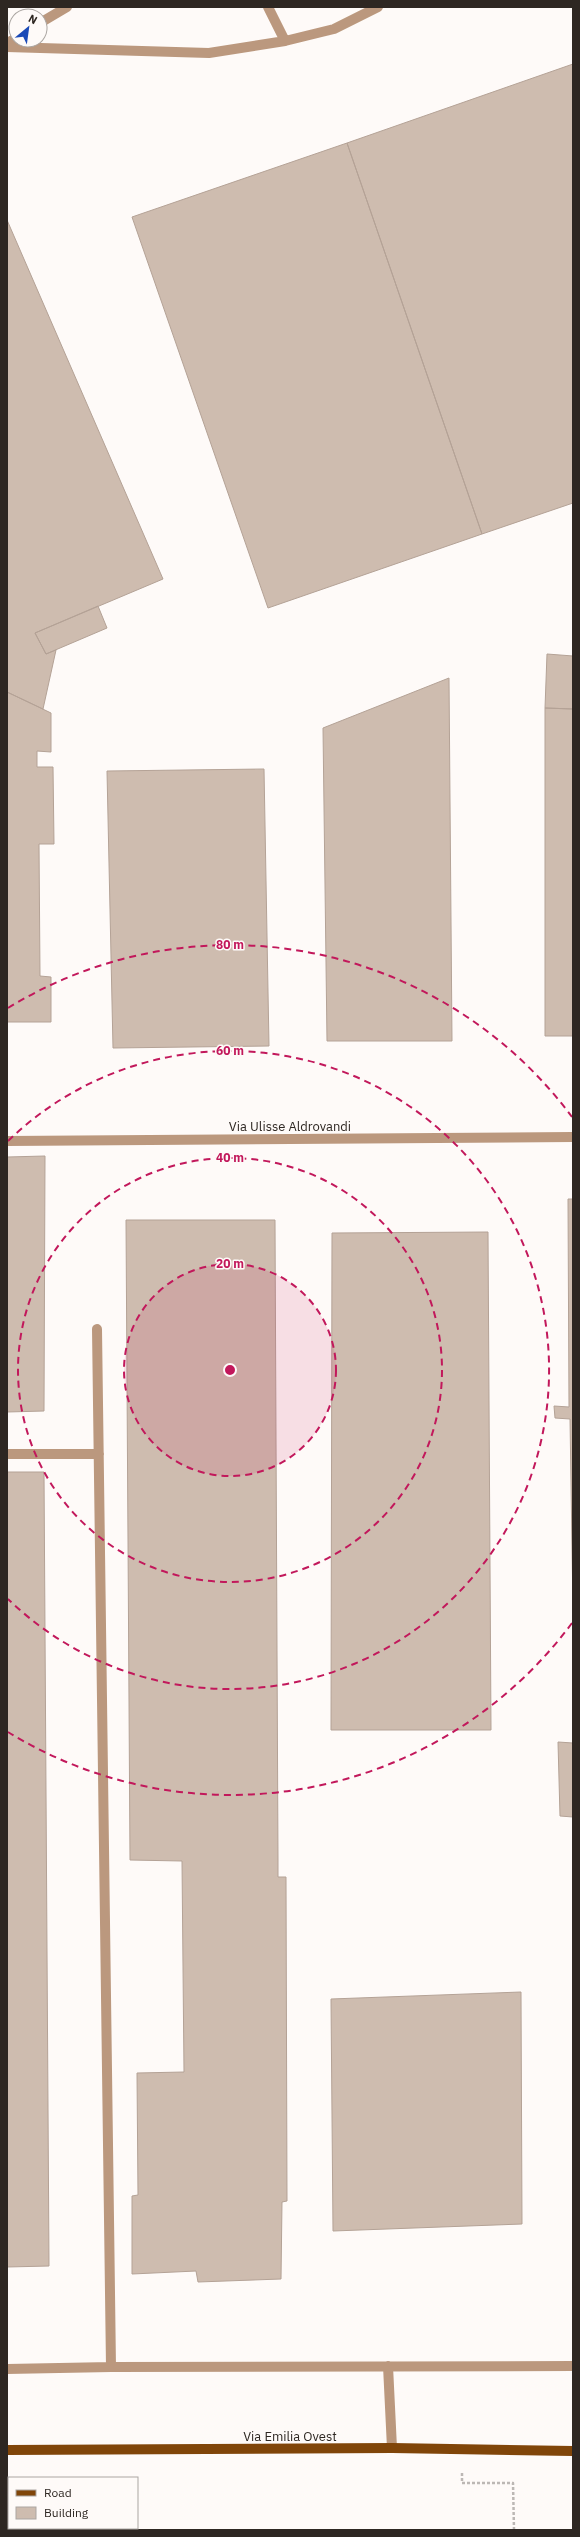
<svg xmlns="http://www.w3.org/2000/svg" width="580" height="2537" font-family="'IBM Plex Sans',sans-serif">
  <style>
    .building { fill: #cebcaf; stroke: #b4a296 }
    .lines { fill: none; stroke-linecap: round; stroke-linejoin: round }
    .path { stroke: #bcb7b4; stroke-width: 2.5; stroke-dasharray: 3 2; stroke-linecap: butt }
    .minor { stroke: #bb987e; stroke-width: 10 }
    .major { stroke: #804509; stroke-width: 10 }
    .ring { fill: none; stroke: #c2185b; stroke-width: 2; stroke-dasharray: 7 5 }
    .labels { text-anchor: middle; stroke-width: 3; stroke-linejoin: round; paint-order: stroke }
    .street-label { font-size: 13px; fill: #2e2722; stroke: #fefaf8 }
    .centre { fill: #c2185b; stroke: #fefaf8; stroke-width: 2 }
    .ring-label { font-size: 12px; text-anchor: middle; font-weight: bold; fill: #c2185b; stroke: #fefaf8; stroke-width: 3; stroke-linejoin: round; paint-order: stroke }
  </style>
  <rect width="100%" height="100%" fill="#fefaf8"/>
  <path class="building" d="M573,64V503L482,534L347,143Z
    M347,143L482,534L268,608L132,217Z
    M7,220L163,579L35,633L46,654L56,650L43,709L7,692Z
    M98,606L107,628L46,654L35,633Z
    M547,654L573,656V709L545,708Z
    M449,678L452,1041H327L323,728Z
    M7,692L51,713V752L37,751V767H53L54,844H39L40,976L51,977V1022H7Z
    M545,708L573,709V1036H545Z
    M264,769L269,1046L113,1048L107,771Z
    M45,1156L44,1411L7,1412V1157Z
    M568,1199H573V1610L570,1419L555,1418L554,1406L569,1407Z
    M126,1220H275L278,1861V1877H286L287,2201L282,2202L281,2279L198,2282L196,2271L132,2274V2196L138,2195L137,2073L184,2072L182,1861L130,1860Z
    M488,1232L491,1730H331L332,1233Z
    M7,1472H44L49,2266L7,2267Z
    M558,1742L573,1743V1817L560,1816Z
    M521,1992L522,2224L333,2231L331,1999Z"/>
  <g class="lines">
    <path class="path" d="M462,2473V2483H513L514,2530"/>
    <path class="minor" d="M268,7L285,41
      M40,23L67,7
      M7,43L16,38
      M7,47L209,53L285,41L334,29L378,7
      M7,1141L573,1137
      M97,1329L111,2367
      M7,1454H99
      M388,2366L392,2448
      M7,2369L111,2367L573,2366"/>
    <path class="major" d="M7,2450L392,2448L573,2451"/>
  </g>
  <circle cx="230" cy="1370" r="106" fill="#c2185b" fill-opacity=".12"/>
  <g class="ring">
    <circle cx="230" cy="1370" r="106"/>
    <circle cx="230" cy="1370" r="212"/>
    <path d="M8 1141A319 319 0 1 1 8 1599"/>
    <path d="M572 1623A425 425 0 0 1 8 1732M8 1008A425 425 0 0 1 572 1117"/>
  </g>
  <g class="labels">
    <g class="street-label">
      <text x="290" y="1131">Via Ulisse Aldrovandi</text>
      <text x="290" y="2441">Via Emilia Ovest</text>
    </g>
  </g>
  <circle cx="230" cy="1370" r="6" class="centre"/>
  <g class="ring-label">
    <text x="230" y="949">80 m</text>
    <text x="230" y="1055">60 m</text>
    <text x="230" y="1162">40 m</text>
    <text x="230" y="1268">20 m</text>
  </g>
  <rect width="580" height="2537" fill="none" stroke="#2e2722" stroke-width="16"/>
  <rect x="8" y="2477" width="130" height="52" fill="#fefaf8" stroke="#aba6a2"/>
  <rect x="16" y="2490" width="20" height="6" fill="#804509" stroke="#aba6a2"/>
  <text x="44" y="2497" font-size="12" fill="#2e2722">Road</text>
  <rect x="16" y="2507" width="20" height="12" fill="#cebcaf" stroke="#aba6a2"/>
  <text x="44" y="2517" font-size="12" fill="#2e2722">Building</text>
  <g transform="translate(28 28) rotate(29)"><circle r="19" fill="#fefaf8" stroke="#aba6a2"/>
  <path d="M0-3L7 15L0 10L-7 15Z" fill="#1b4ab7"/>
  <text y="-6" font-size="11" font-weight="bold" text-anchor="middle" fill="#2e2722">N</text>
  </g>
</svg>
